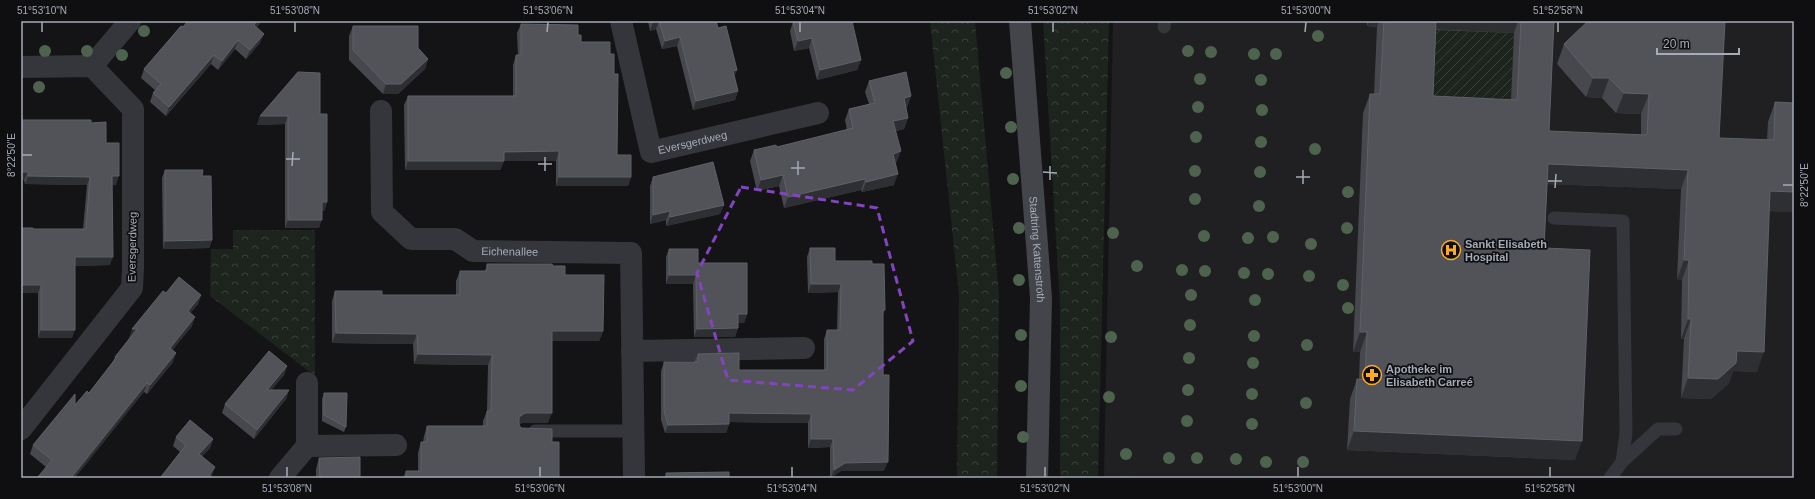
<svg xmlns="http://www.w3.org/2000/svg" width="1815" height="499" font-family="Helvetica,sans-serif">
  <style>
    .built { fill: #202023 }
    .forest { fill: url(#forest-crowns) }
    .garden { fill: url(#garden-furrows) }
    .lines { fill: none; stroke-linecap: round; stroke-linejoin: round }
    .service { stroke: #35363b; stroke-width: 13 }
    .minor { stroke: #35363b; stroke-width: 22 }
    .secondary { stroke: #43454b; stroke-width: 22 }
    .tree { fill: #4d634e }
    .wall { fill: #47484e; fill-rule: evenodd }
    .shaded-wall { fill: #2e2f33 }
    .building { fill: #515359; stroke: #5e6168 }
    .marked { fill: none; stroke: #8345bd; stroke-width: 3; stroke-dasharray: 8 5; stroke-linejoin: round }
    .ticks { fill: none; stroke: #a5abb7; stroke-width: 1.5 }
    .labels { text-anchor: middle; stroke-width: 3.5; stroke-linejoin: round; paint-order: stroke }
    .street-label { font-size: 11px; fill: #a5abb7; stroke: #0f0f11 }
    .poi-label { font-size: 11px; font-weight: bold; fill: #a5abb7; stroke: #0f0f11; text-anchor: start }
    .neatline { fill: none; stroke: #a5abb7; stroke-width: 1.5 }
    .ticks-label { font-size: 10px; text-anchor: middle; fill: #a5abb7 }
  </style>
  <defs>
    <pattern id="forest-crowns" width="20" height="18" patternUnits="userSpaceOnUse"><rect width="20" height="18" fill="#1c241d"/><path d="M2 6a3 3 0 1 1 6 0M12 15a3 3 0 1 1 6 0" fill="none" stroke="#3a413c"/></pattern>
    <pattern id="garden-furrows" width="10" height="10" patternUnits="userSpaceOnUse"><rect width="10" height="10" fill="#1c241d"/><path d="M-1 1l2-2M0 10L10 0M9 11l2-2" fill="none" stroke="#3a413c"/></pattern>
  </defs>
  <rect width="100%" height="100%" fill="#141416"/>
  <path class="built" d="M1113,21H1794V478H1104Z"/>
  <path class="forest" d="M930,21H975L999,295L997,478H957L959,295Z
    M1043,21H1109L1098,478H1060V305Z
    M233,230H315V376L210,296L211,249H233Z"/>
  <path class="garden" d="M1430,29L1514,33L1510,120L1426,116Z"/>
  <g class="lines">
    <path class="service" d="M1164,27L1165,21
      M1554,218L1623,221L1626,433L1622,462
      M535,431H633
      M1610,478L1622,462L1658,429H1676"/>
    <g class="minor">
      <path id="s1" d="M621,21L651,152L818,113"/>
      <path d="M92,66L130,21"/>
      <path d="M21,67L92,66L133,109V268L132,288L21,429"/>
      <path id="s2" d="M381,111L382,212L411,239H455L473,251L631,253L634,478"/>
      <path d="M632,351L804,348"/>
      <path d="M307,446L396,445"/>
      <path d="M280,478L307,446V383"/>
    </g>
    <path class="secondary" id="s3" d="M1020,21L1041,298L1037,478"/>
  </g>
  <g class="tree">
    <circle cx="144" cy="31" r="6"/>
    <circle cx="1318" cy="36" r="6"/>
    <circle cx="45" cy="51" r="6"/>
    <circle cx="87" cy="51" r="6"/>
    <circle cx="1188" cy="51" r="6"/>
    <circle cx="1211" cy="52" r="6"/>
    <circle cx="1254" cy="54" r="6"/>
    <circle cx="1276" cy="54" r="6"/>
    <circle cx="122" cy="55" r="6"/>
    <circle cx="1006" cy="73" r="6"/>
    <circle cx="1200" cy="79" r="6"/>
    <circle cx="1261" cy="80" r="6"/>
    <circle cx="39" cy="87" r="6"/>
    <circle cx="1198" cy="107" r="6"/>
    <circle cx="1262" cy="110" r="6"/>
    <circle cx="1011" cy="127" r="6"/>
    <circle cx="1196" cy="137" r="6"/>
    <circle cx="1261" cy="142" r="6"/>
    <circle cx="1315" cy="149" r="6"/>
    <circle cx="1195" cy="171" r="6"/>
    <circle cx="1260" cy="172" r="6"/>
    <circle cx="1013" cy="179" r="6"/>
    <circle cx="1348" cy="192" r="6"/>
    <circle cx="1195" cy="199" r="6"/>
    <circle cx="1259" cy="206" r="6"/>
    <circle cx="1019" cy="228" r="6"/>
    <circle cx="1347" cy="228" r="6"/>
    <circle cx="1113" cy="233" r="6"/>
    <circle cx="1204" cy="236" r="6"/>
    <circle cx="1273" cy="237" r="6"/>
    <circle cx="1248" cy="238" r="6"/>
    <circle cx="1311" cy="244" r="6"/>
    <circle cx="1137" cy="266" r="6"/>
    <circle cx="1182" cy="270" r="6"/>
    <circle cx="1205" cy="271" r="6"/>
    <circle cx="1244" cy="273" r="6"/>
    <circle cx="1268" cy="274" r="6"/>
    <circle cx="1309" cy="276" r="6"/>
    <circle cx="1019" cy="280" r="6"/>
    <circle cx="1343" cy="285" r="6"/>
    <circle cx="1191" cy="295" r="6"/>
    <circle cx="1255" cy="300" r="6"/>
    <circle cx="1348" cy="308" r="6"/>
    <circle cx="1190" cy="325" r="6"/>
    <circle cx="1021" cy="335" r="6"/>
    <circle cx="1254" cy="336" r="6"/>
    <circle cx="1111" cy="337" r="6"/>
    <circle cx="1307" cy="345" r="6"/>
    <circle cx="1189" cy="358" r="6"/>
    <circle cx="1253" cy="363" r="6"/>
    <circle cx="1021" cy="386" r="6"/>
    <circle cx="1188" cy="390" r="6"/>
    <circle cx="1252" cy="394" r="6"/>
    <circle cx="1109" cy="397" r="6"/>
    <circle cx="1306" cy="403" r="6"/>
    <circle cx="1187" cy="421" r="6"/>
    <circle cx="1252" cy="424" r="6"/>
    <circle cx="1023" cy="437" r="6"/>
    <circle cx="1126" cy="454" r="6"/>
    <circle cx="1169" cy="458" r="6"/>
    <circle cx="1197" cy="458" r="6"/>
    <circle cx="1236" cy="459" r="6"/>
    <circle cx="1266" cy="462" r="6"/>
    <circle cx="1303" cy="462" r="6"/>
  </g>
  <path class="wall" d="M188,21H262L256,28L260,43L246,59L235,49L218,70L211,64L166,116L150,102L153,93L156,91L141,78L144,69Z
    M648,21H716L718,28L734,76L738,91L735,100L693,110L677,46L662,49L656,29L650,31Z
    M1367,21H1554L1549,131L1641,135V114L1616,113L1602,98L1586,97L1557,64L1564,44L1588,21L1719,138L1767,140L1768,122L1775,102L1794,103V212L1769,211L1757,372L1733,371L1729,383L1711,399L1681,398L1684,339H1681L1682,280L1677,279L1681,189L1547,184L1544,248L1575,460L1347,450L1350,399L1357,379L1359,380L1360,352H1353L1363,113L1370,94H1374L1377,27L1367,26ZM1436,30L1514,33L1511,100L1433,96Z
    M793,22L861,60L857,70L817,80L809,48L794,51L790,31Z
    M521,24L578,35L581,42L610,54L614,74L617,155L631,177L628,186H556V161H504L500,170H405L404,105L408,96H513V65L516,55H518L517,33Z
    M353,26L418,48L428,59L425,69L398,94H383L349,60V36Z
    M869,81L911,96L907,107L906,108L908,118L904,129L896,131L897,162L895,163L894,185L862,192L861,190L784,208L779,186L757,191L750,161L754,150L777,147L847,130L845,120L849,109L869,104L865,92Z
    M320,114L327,202L324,211H322L319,228H285V124L257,125L260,116Z
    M21,120L91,123L106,143L116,185H112L110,265L75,266L72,338H38V293H21V228L33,229H83L87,185L25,184L24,180H21Z
    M165,170L202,176L212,240L209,248L163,249L162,178Z
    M653,177L724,205L720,214L666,226V220L650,224V186Z
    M810,248L835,261L872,264L883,316L884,471H841L830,478V447L808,448V423L729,422V424L726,433H665L661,420V371L664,362H694L698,354L739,370H824V339L827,330H837L838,292L808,293L807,257Z
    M669,249L698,263L747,314L744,323H738V328L735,337H694L693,284H666V257Z
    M487,264L553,266L565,275L603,331L599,341H552L548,423H522L519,425L521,428L552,442L559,478H403L406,471H418V453L421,442H423L424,436L427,426H483V421L487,411L488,365L414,364L413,344L332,343V301L335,291L382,295H456V281L460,271H485Z
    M166,293L201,295L198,304L190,313L192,326L172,350L173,362L147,394L144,392L46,467L30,454L33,445L75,405L89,393L112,364L115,357L130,338H129Z
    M287,366L284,375L271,390H289L286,399L254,439L222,413L225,404Z
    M324,393L346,427L344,432L322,421V399Z
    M176,437L213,439L210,448L202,456L212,476L210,478H160L180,452L173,446Z
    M319,458L360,478H316V469Z"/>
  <path class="shaded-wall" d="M257,21H262L250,34L254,25Z
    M659,21L656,29L650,31L653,22Z
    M1369,21H1379L1377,27L1367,26Z
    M1433,21H1518L1514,33L1430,29Z
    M264,34L260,43L246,59L250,50Z
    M680,37L677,46L662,49L665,41Z
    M812,38L809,48L794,51L798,41Z
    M238,40L235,49L218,70L222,61Z
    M214,55L211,64L166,116L169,107Z
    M428,59L425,69L398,94H383L386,84Z
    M861,60L857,70L817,80L820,70Z
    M737,70L734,78L733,71Z
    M1593,78H1609L1602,98L1586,97Z
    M738,91L735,100L693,110L696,101Z
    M1624,93L1649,94L1641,114L1616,113Z
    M911,96L907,107L900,109L904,98Z
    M260,116H288L285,124L257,125Z
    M908,118L904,129L889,132L893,121Z
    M559,151L556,161H500L504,152Z
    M901,151L897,162L889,165L893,154Z
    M408,161H504L500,170H405Z
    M1548,164L1688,170L1681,189L1541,184Z
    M21,172H28L24,180H21Z
    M898,174L894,185L862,192L866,182Z
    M783,175L779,186L757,191L761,180Z
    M28,176L90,177L87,185L25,184Z
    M112,176H119L116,185H109Z
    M559,177H631L628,186H556Z
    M865,179L861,190L784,208L788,197Z
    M1770,191L1794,192V212L1763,211Z
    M322,202H327L324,211H319Z
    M724,205L720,214L666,226L670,217Z
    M670,211L666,220L650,224L653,215Z
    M288,220H322L319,228H285Z
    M212,240L209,248L163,249L165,241Z
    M75,257H113L110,265L72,266Z
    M1684,260H1689L1682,280L1677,279Z
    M669,275H696L693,284H666Z
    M811,284H841L838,292L808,293Z
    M21,285H41L38,293H21Z
    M201,295L198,304L185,320L188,311Z
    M883,310H885L882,319Z
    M738,314H747L744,323H735Z
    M195,317L192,326L167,357L170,348Z
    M1688,319H1691L1684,339H1681Z
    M738,328L735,337H694L697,329Z
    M132,329H137L134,338H129Z
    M41,330H75L72,338H38Z
    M552,331H603L599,341H549Z
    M1360,332H1367L1360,352H1353Z
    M336,333L417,334L413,344L332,343Z
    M1737,351L1764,352L1757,372L1733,371L1729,383L1711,399L1681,398L1688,378Z
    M176,353L173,362L147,394L150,385Z
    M418,354L492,355L488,365L414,364Z
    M287,366L284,375L264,399L267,390Z
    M147,383L144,392L75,478H71Z
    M289,390L286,399L254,439L257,430Z
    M525,413H552L548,423H522L515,427L519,417Z
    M729,413L811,414L808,423L726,422Z
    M729,424L726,433H665L668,425Z
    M1354,431L1582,441L1575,460L1347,450Z
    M213,439L210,448L196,463L199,454Z
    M811,439H833L830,447L808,448Z
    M888,462L884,471H841L831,478L834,470L845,463Z
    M215,467L212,476L210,478H208L210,474Z"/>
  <path class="building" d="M188,21H257L254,25L264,34L250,50L238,40L222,61L214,55L169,107L153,93L161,84L144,69L181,26L183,27Z
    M659,21H716L718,28L726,26L737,70L733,71L738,91L696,101L680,37L665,41Z
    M796,21H852L861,60L820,70L812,38L798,41L793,22Z
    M1384,21H1436L1433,96L1517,100L1521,21H1554L1549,131L1647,135L1649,94L1624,93L1609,78H1593L1564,44L1588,21H1725L1719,138L1774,140L1775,102L1794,103V192L1770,191L1764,352L1737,351L1736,363L1718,379L1688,378L1691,319H1688L1689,260H1684L1688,170L1548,164L1544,248L1590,250L1582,441L1354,431L1357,379L1365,380L1367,332H1360L1370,94H1380Z
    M521,24L578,25V35H581V42H610V54H614V74H618L617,155H631V177H559V151L504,152V161H408V96H516V55H521Z
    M353,26H418V48L428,59L401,84H386L353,50Z
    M298,72L320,73V114H327V202H322V220H288V116H260Z
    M906,72L911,96L904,98L908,118L893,121L901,151L893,154L898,174L866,182L865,179L788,197L783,175L761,180L754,150L776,145L777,147L853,128L849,109L875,103L869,81Z
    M21,120H91V123L106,122V143H119V176H112L113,257H75V330H41V285H21V228H33V229H86L90,177L28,176V172H21Z
    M713,162L724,205L670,217V211L653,215V177Z
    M165,170H203L202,176H211L212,240L165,241Z
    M810,248H835V261H872V264H884L885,310H883V375H889L888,462L845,463L834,470L833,439H811V414L729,413V424L668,425L664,411V362H698V354L739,353V370H827V330H840L841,284H811Z
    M669,249H698V263H747V314H738V328L697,329L696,275H669Z
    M487,264H552L553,266H565V275H604L603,331H552V413H525L519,417V425L521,428L552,429V442H559V478H406V471H421V442H427V426H487V411H491L492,355L418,354L417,334L336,333L335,291H382V295H460V271H487Z
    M179,277L201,295L188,311L195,317L170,348L176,353L150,385L147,383L71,478H37L52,460L33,445L75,394V405L87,391L89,393L116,358L115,357L137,329H132L163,291L166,293Z
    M269,351L287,366L267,390H289L257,430L225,404Z
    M324,393H347L346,427L324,415Z
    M190,420L213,439L199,454L215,467L210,474V477L209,478H160L186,445L176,437Z
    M360,457V478H320L319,458Z
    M729,472V478H666V473Z
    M1121,477L1152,478H1121Z"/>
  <path class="marked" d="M741,187L877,208L913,341L853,390L728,380L697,273Z"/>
  <path class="ticks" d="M42,32V22M295,32V22M547,32L548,22M800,32V22M1053,32V22M1305,32L1306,22M1558,32V22M22,155H32M286,159H300M538,164H552M292,166L293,152M791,168H805M545,171V157M1043,172L1057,173M798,175V161M1296,177H1310M1050,180V166M1548,181H1562M1303,184V170M1783,185H1793M1555,188L1556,174M287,477V467M540,477V467M792,477V467M1045,477V467M1298,477V467M1550,477V467"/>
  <defs>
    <g id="hospital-ring" transform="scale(1)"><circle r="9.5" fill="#0f0f11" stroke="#faa928" stroke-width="1.5"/><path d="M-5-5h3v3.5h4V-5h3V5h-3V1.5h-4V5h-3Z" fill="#faa928"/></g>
    <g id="pharmacy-ring" transform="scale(1)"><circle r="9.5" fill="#0f0f11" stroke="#faa928" stroke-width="1.5"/><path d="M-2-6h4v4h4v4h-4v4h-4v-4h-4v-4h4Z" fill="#faa928"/></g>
  </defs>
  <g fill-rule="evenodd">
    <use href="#hospital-ring" x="1451" y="250"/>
    <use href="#pharmacy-ring" x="1372" y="375"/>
  </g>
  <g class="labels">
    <g class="street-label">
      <text dy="4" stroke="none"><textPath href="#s1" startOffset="177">Eversgerdweg</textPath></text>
      <text transform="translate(132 247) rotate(-89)" y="4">Eversgerdweg</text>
      <text dy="4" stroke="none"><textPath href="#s3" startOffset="229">Stadtring Kattenstroth</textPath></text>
      <text dy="4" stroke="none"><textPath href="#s2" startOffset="243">Eichenallee</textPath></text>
    </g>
    <g class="poi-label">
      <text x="1465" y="248">Sankt Elisabeth<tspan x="1465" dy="13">Hospital</tspan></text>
      <text x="1386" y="373">Apotheke im<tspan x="1386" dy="13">Elisabeth Carreé</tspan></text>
    </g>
  </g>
  <rect width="1815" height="499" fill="none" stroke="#0f0f11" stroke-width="44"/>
  <path d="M1657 48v6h82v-6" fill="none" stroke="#a5abb7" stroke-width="2"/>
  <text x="1663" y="48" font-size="12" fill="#a5abb7" stroke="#0f0f11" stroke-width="3" paint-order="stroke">20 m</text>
  <rect x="22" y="22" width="1771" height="455" class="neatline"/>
  <g class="ticks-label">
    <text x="42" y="14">51°53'10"N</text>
    <text x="295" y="14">51°53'08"N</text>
    <text x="548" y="14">51°53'06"N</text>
    <text x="800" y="14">51°53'04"N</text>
    <text x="1053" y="14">51°53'02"N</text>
    <text x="1306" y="14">51°53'00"N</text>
    <text x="1558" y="14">51°52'58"N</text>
    <text transform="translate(11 155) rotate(-90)" y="4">8°22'50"E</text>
    <text transform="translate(1804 185) rotate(-90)" y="4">8°22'50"E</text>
    <text x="287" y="492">51°53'08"N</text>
    <text x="540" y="492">51°53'06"N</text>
    <text x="792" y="492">51°53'04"N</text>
    <text x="1045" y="492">51°53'02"N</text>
    <text x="1298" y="492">51°53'00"N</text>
    <text x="1550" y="492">51°52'58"N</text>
  </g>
</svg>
